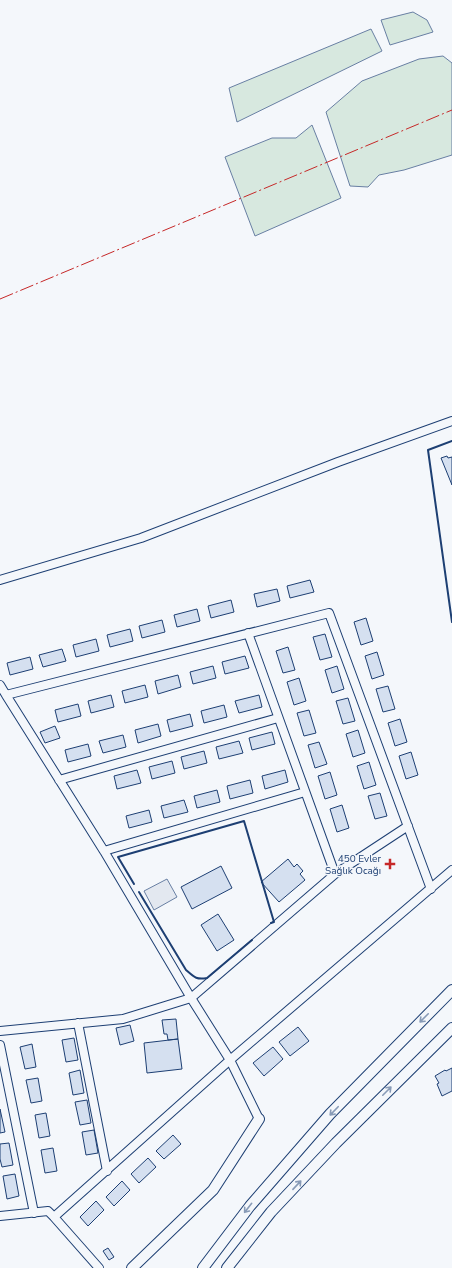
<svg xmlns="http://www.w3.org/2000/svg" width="452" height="1268" font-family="'Nunito Sans',sans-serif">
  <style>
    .green { fill: #d7e8df; stroke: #687fa3 }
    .parking { fill: #e3e8f0; stroke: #687fa3 }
    .building { fill: #d5e0f0; stroke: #1d3f73 }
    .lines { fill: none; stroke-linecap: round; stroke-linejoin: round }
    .minor-casing { stroke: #1d3f73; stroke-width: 10 }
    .tertiary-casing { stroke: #1d3f73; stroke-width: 12 }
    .minor { stroke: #f4f7fb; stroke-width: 8 }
    .tertiary { stroke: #f4f7fb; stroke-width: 10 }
    .wall { stroke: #1d3f73; stroke-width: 2 }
    .power { stroke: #c62828; stroke-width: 1; stroke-dasharray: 14 3 2 3; stroke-linecap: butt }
    .oneway { stroke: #889bb7 }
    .poi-dot { fill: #c62828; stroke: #f4f7fb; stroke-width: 1.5 }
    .labels { text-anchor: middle; stroke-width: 3; stroke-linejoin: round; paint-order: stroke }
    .poi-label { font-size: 10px; fill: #1d3f73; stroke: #f4f7fb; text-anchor: end }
  </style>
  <rect width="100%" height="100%" fill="#f4f7fb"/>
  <path class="green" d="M413,12L427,20L433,32L390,45L381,20Z
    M371,29L382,51L237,122L229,88Z
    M443,56L452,63V155L404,170L379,175L368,187L350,186L326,112L362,81L419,59Z
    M312,125L341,198L255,236L225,157L272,138H296Z"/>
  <path class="parking" d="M167,879L177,897L154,910L144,891Z"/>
  <path class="building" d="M447,456L448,458L452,457V485L441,458Z
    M310,580L314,592L290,598L287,586Z
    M277,589L280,601L257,607L254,594Z
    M231,600L234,612L211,618L208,606Z
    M197,609L200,621L177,627L174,615Z
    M366,618L373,641L361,645L354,622Z
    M162,620L165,632L142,638L139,626Z
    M130,629L133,641L110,647L107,635Z
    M325,634L332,657L320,660L313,637Z
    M96,639L99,651L76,657L73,645Z
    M288,647L295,670L283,673L276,651Z
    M62,649L66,661L43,667L39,655Z
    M377,652L384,675L372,679L365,656Z
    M245,656L249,668L225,674L222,662Z
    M30,657L33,669L10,675L7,663Z
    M213,666L216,678L193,684L190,672Z
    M337,666L344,689L332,693L325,670Z
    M178,675L181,687L158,694L155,681Z
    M299,678L306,701L294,705L287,682Z
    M145,685L148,697L125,703L122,691Z
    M388,686L395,709L383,712L376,689Z
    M111,695L114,707L91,713L88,701Z
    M259,695L262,707L239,713L235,701Z
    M348,698L355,721L343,724L336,701Z
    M78,704L81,716L58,722L55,710Z
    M224,705L227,717L204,723L201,711Z
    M309,710L316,733L304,736L297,713Z
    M190,714L193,726L170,732L167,720Z
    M400,719L407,742L395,746L388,723Z
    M158,724L161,736L138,743L135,730Z
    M55,726L60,738L45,743L40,732Z
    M358,730L365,753L353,757L346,734Z
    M272,732L275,744L252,750L249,738Z
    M123,735L126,747L103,753L99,741Z
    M239,741L243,753L219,759L216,747Z
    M319,742L327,764L315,768L308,745Z
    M88,744L91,756L68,762L65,750Z
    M204,751L207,763L184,769L181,757Z
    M411,752L418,775L406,779L399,756Z
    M172,761L175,773L152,779L149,767Z
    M369,762L376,785L364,789L357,766Z
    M137,770L141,783L117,789L114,776Z
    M285,770L288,782L265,789L262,776Z
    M330,772L337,795L325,799L318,776Z
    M250,780L253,793L230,799L227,786Z
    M217,790L220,802L197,808L194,796Z
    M380,793L387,816L375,819L368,796Z
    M184,800L188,812L164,818L161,806Z
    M342,805L349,828L337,832L330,809Z
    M149,810L152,822L129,828L126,816Z
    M288,859L294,867L297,864L303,871L300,874L305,880L279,902L261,882Z
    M221,866L232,888L192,909L181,887Z
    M218,914L234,940L217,951L201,925Z
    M176,1019L178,1039L168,1040L167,1034H164L162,1020Z
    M130,1025L134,1041L120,1045L116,1028Z
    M298,1027L309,1041L290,1056L279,1042Z
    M74,1038L78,1060L66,1062L62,1040Z
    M178,1039L182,1069L147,1073L144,1043Z
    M32,1044L36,1067L25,1069L20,1047Z
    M273,1047L283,1059L264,1076L253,1063Z
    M452,1068V1091L442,1096L437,1084L439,1083L435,1076L445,1070L446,1071Z
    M80,1070L84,1093L73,1095L69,1073Z
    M38,1078L42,1101L31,1103L26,1080Z
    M87,1100L91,1123L80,1125L75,1102Z
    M0,1109L5,1132L0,1133Z
    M46,1113L50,1136L39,1138L35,1115Z
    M94,1130L98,1153L86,1155L82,1132Z
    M173,1135L181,1144L164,1159L156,1151Z
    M9,1143L13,1165L2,1167L0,1159V1144Z
    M53,1148L57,1171L45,1173L41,1150Z
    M148,1158L156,1167L139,1183L131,1174Z
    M15,1174L19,1196L7,1199L3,1176Z
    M122,1181L130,1190L114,1206L106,1197Z
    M96,1201L104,1210L88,1226L80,1217Z
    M108,1248L114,1257L109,1260L103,1251Z"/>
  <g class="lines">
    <g class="minor-casing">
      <path id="minor" d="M0,580L141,538L338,462L452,421
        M248,633L335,874
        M0,685L6,695
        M59,780L278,718
        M104,851L305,792
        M78,1023L107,1171
        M0,1031L123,1019L191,998L335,874L408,826
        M0,1045L34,1213
        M259,1119L230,1060L191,998L104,851L6,695L329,613L431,889
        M0,1216L48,1211L54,1217L99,1268
        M54,1217L230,1060L452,870"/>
    </g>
    <g class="tertiary-casing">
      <path id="tertiary" d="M132,1268L213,1190L259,1119
        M203,1268L250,1206L330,1114L452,990
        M227,1268L271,1212L336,1143L452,1028"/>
    </g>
    <use href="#minor" class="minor"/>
    <use href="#tertiary" class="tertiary"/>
    <path class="wall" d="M452,441L428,450L452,622
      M134,884L118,857L244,821L274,922L271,923
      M139,892L186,970C194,977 196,980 207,978L252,940"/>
    <path class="power" d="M0,299L452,110"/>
  </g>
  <defs><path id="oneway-shaft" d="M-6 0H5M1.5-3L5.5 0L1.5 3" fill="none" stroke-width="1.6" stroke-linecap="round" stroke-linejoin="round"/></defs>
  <g class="oneway">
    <use href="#oneway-shaft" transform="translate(424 1018) rotate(135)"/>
    <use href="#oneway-shaft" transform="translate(387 1091) rotate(-45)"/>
    <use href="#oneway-shaft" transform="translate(334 1111) rotate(134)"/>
    <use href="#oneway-shaft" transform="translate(297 1185) rotate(-47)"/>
    <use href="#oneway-shaft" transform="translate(248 1208) rotate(128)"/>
  </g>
  <path class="poi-dot" d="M388 858h4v4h4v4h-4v4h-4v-4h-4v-4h4z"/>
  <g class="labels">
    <g class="poi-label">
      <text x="381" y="862">450 Evler<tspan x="381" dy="12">Sağlık Ocağı</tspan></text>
    </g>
  </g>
</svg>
